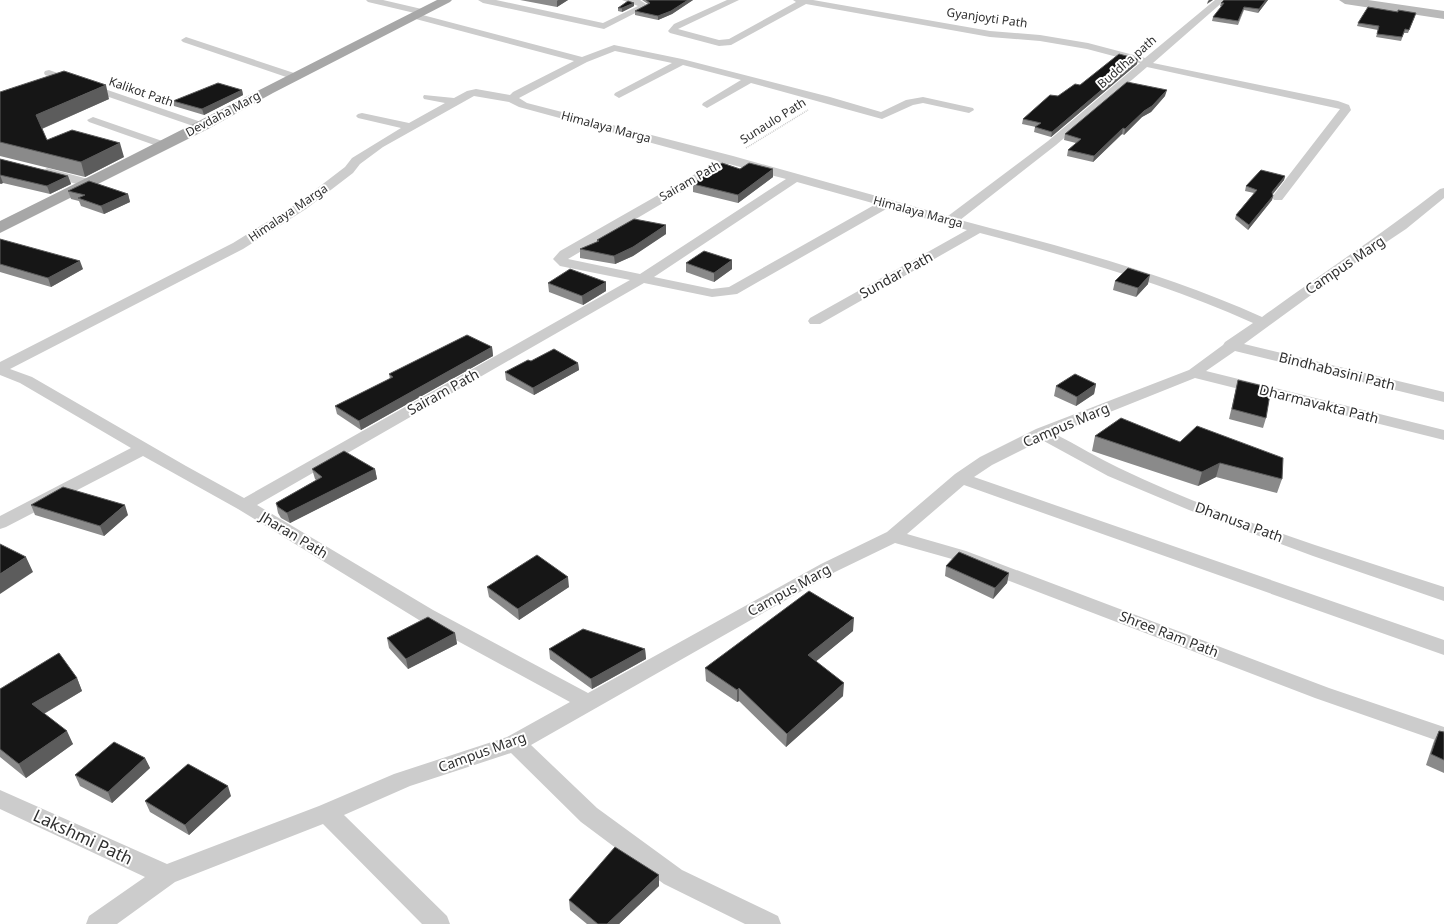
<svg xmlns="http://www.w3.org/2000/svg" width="1444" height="924" font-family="'Noto Sans',sans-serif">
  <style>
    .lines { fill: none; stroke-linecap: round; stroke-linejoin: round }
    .path { stroke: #ccc; stroke-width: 1.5; stroke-dasharray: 1 1; stroke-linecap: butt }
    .minor { fill: #ccc; fill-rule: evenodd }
    .secondary { fill: #b9b9b9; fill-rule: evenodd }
    .primary { fill: #a7a7a7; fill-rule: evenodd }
    .wall { fill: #8a8a8a }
    .shaded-wall { fill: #5c5c5c }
    .building { fill: #161616; stroke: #5c5c5c }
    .labels { text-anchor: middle; stroke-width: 4; stroke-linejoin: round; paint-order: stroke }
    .far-street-label { font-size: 12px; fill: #2f2f2f; stroke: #fff }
    .street-label { font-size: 14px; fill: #2f2f2f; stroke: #fff }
    .near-street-label { font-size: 17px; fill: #2f2f2f; stroke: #fff }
  </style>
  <rect width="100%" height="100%" fill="#fff"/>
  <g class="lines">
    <path class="path" d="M746,148L808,110"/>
    <path class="minor" d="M366,0H383L426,10L428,12L423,15L368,2Z
      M478,0H496L603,23L638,6L622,0H640L649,6L604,29L483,3Z
      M727,0H739L678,29L719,40L729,39L796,2L793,0H813L990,31L1040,35L1088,43L1145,58L1215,0H1225L1153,63L1338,101L1349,105L1351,110L1282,200H1274L1272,197L1340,109L1147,67L1056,145L960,220C1062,247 1165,273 1262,317C1321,274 1382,234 1440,189L1444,188V198L1406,229L1355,263L1244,344L1444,392V402L1235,351L1206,371L1444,430V440L1195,378L1055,434C1077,445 1098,458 1119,468C1223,518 1335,551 1444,587V601L1313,556L1189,510L1108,476L1042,440L992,465L974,477L1444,640V655L964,485L907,534L966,551L1329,688L1444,727V743L1315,698L952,559L895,543L835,572L531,745L597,808L682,870L778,916L781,924H745L664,884L581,822L511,753L410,786L344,815L447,916L450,924H422L323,824L175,882L117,924H86L89,916L145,877L0,809V790L167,864L319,806L394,774L507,737L570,702L419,620L238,509L143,456L6,527L0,529V516L131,448L20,383L0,375V362L233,243L298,203L345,167L352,158L401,128L358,118L356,116L358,114L362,113L409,123L445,103L424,99L423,97L424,95L454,98L467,91L476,89L510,95L513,92L574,61L412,18V14L415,13L582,57L614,45L682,59L830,97L881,112L906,100L923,97L973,108L974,110L969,113L923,103L913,105L882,119L751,83L707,108L702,105L703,103L741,80L683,65L619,98L614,95L615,93L672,63L615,51L587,62L519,98L527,103L733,156L948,216L1048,141L1140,63L1087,49L1040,41L990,37L806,4L731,45L719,46L670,33L668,31L674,24ZM474,96L509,102L519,107L718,161L560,251L553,259L560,266L630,280L244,498L186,466L32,377L10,369L243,249L306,209L353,173L360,164L383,147ZM729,164L786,179L640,274L568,259ZM797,182L876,204L729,287L712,289L654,277ZM888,208L967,230L810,318L808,321L810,324H820L980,233C1073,258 1165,283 1253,323L1225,342L1223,345L1189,370L1036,429L980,457L955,474L887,532L821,564L588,693L433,610L257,505L644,283L712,297L737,294Z
      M186,37L300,75L301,77L300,79H292L183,42L181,40Z
      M49,70L207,124L209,126L203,129L199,128L45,75L44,73L45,71Z
      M93,117L168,143L170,145L168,147H160L89,122L87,120Z
      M47,168L92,180L94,183L88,187L43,175L41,172Z"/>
    <path class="secondary" d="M1339,0H1368L1444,11V19L1345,4Z"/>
    <path class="primary" d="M437,0H452L450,2L273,93L208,129L0,233V221C146,149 291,73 437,0Z"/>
  </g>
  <path class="wall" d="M520,0H568L557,7Z
    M642,0H693L672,14L658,20L635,15V11L648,4Z
    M1224,0H1268L1258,13L1244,10L1238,25L1212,21L1213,17L1222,7L1220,6L1221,3Z
    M634,6L622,12L618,11V8Z
    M1415,16L1408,33H1404L1401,41L1376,37L1378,30L1357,26L1358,23Z
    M1137,64L1051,137L1034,132L1035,127H1036L1022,124L1023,119L1058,96L1080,85Z
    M242,90L243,95L204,115L174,106L173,101Z
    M0,92L109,99L42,129L47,140L124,157L85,177L0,156Z
    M1165,96L1151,112L1142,117L1124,135L1122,134L1093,162L1067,156L1068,150L1076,143L1064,140L1065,134Z
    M0,159L68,176L71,184L50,194L3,183L0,184Z
    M740,169L773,177L738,203L693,192V184Z
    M1285,176L1284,180L1273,194V196L1272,200L1248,230L1235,219L1236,215L1254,193L1245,191L1246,186Z
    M68,191L128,194L130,202L104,214L81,206L79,201L71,199Z
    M666,234L633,256L615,264L580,258V249L597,242V240Z
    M0,239L83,269L51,287L0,272Z
    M732,260V269L714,282L686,272V263Z
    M1115,281L1148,284L1136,297L1113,290Z
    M606,282V291L583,305L549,292L548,283Z
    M492,347L493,356L361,430L337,414L335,406L390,379L389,374Z
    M578,363L579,370L534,395L506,380L505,372Z
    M1238,380L1266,418L1263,428L1229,419Z
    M1096,384L1094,394L1076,406L1054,396L1056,386Z
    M1095,436L1180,442L1282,479L1277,493L1216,477L1198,486L1092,451Z
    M312,469H375L377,479L290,523L281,518L278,513L276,503L316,480L315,479Z
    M31,505L128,515L104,536L35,515Z
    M946,566L1009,573L1007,583L993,599L945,576Z
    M487,587H569L519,620L489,597Z
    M853,631L816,661L843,696L786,747L739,701L737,702L706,681L705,668Z
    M455,633L457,644L408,669L389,648L387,638Z
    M549,649H645L646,659L592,689L550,659Z
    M77,678L82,691L44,714L73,744L26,778L0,757V689Z
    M1439,731L1444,732V773L1426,765L1434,741Z
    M145,758L150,768L112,803L80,786L75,775Z
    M231,796L189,835L150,812L145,801Z
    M659,886L619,924H587L570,910L569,900Z"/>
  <path class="shaded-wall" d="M558,0H568L557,7V1Z
    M688,0H693L672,14L658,20V16Z
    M1209,0H1213L1207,4L1208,1Z
    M1266,0H1268L1258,13L1259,9Z
    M634,3V6L622,12V8Z
    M1138,59L1137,64L1051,137L1052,132Z
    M106,85L109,99L41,129L36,115Z
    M242,90L243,95L204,115L202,109Z
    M1167,90L1165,96L1151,112L1142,117L1124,135L1125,129L1144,111Z
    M1123,128L1122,134L1093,162L1094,156Z
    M120,143L124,157L85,177L81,162Z
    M773,169V177L738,203V195Z
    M0,175L3,183L1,184L0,183Z
    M68,176L71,184L50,194L47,186Z
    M1285,176L1284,180L1271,196L1272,192Z
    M128,194L130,202L104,214L101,206Z
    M1273,196L1272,200L1248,230L1249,225Z
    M666,225V234L633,256L615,264L614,256Z
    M732,260V269L714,282V273Z
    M80,261L83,269L51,287L48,278Z
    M1150,275L1148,284L1136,297L1138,288Z
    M606,282V291L583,305L582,296Z
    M492,347L493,356L361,430L359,421Z
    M578,363L579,370L534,395L533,388Z
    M1096,384L1094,394L1076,406L1077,397Z
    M1220,463L1216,477L1198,486L1202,472Z
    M375,469L377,479L290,523L287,513Z
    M125,505L128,515L104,536L100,526Z
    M26,557L33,572L0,594V574Z
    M1009,573L1007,583L993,599L995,588Z
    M568,577L569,587L519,620L518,609Z
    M854,618L853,631L808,668V655Z
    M455,633L457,644L408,669L406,659Z
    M645,649L646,659L592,689L591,679Z
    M77,678L82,691L38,717L32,704Z
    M844,683L843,696L786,747L787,734Z
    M739,688V701L737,702V690Z
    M67,731L73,744L26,778L19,764Z
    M145,758L150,768L112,803L108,792Z
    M228,786L231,796L189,835L185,825Z
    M659,875V886L619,924H607Z"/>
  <path class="building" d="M646,0H688L671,11L658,16L635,11L650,3Z
    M1224,0H1266L1259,9L1244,7L1238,21L1213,17L1224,3H1221Z
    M628,1L634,3L622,8H618Z
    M1368,7L1398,12V10L1416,13L1409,30L1405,29L1402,37L1377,34L1379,26L1358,23Z
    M1119,54L1138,59L1052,132L1035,127L1041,123L1023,119L1050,95L1058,96L1075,84L1080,85Z
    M64,71L106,85L36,115L47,140L72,130L120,143L81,162L0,142V92Z
    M1127,82L1167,90L1152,106L1144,111L1125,129L1123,128L1094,156L1068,150L1081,139L1065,134Z
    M218,83L242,90L202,109L173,101Z
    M0,159L68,176L47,186L0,175Z
    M722,163L740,169L749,163L773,169L738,195L693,184Z
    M1261,170L1285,176L1272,192L1273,196L1249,225L1236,215L1257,190L1246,186Z
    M89,181L128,194L101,206L78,198L85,195L68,191Z
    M634,219L666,225L633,247L614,256L580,249L599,241L597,240Z
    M0,239L80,261L48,278L0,264Z
    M704,251L732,260L714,273L686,263Z
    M1128,268L1150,275L1138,288L1115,281Z
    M570,269L606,282L582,296L548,283Z
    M467,335L492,347L359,421L335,406L393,377L389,374Z
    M554,349L578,363L533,388L505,372L528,360L531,361Z
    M1075,374L1096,384L1077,397L1056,386Z
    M1238,380L1271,388L1266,418L1232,409Z
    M1121,418L1180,442L1197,426L1283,458L1282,479L1220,463L1202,472L1095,436Z
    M344,451L375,469L287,513L278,507L276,503L322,477L312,469Z
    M63,487L125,505L100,526L31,505Z
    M0,544L26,557L0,574Z
    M959,552L1009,573L995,588L946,566Z
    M537,555L568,577L518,609L487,587Z
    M809,591L854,618L808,655L844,683L787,734L739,688L737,690L705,668Z
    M428,617L455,633L406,659L387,638Z
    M583,629L645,649L591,679L549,649Z
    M59,653L77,678L32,704L67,731L19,764L0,749V689Z
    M1439,731L1444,732V760L1431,754Z
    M114,742L145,758L108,792L75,775Z
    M188,764L228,786L185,825L145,801Z
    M615,847L659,875L607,924H598L569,900Z"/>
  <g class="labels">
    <g class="far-street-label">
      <text transform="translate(987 18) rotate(8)" y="4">Gyanjoyti Path</text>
      <text transform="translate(1127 62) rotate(-41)" y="4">Buddha path</text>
      <text transform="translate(141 92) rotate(19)" y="4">Kalikot Path</text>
      <text transform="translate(223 114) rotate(-28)" y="4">Devdaha Marg</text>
      <text transform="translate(773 121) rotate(-32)" y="4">Sunaulo Path</text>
      <text transform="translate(606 127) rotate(15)" y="4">Himalaya Marga</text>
      <text transform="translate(690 181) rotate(-30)" y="4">Sairam Path</text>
      <text transform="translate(918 212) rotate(15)" y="4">Himalaya Marga</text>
      <text transform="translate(288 213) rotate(-34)" y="4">Himalaya Marga</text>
    </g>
    <g class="street-label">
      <text transform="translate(1345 265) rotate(-34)" y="5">Campus Marg</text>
      <text transform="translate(896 275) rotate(-29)" y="5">Sundar Path</text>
      <text transform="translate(1337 371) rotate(14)" y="5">Bindhabasini Path</text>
      <text transform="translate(443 392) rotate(-29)" y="5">Sairam Path</text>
      <text transform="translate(1319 404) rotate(14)" y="5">Dharmavakta Path</text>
      <text transform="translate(1066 425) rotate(-23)" y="5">Campus Marg</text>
      <text transform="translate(1239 522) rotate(20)" y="5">Dhanusa Path</text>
      <text transform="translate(294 535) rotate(31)" y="5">Jharan Path</text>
      <text transform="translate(789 590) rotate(-29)" y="5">Campus Marg</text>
      <text transform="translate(1169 634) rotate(21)" y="5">Shree Ram Path</text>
      <text transform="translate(482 752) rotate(-20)" y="5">Campus Marg</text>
    </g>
    <g class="near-street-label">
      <text transform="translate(83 837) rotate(25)" y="6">Lakshmi Path</text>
    </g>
  </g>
</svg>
